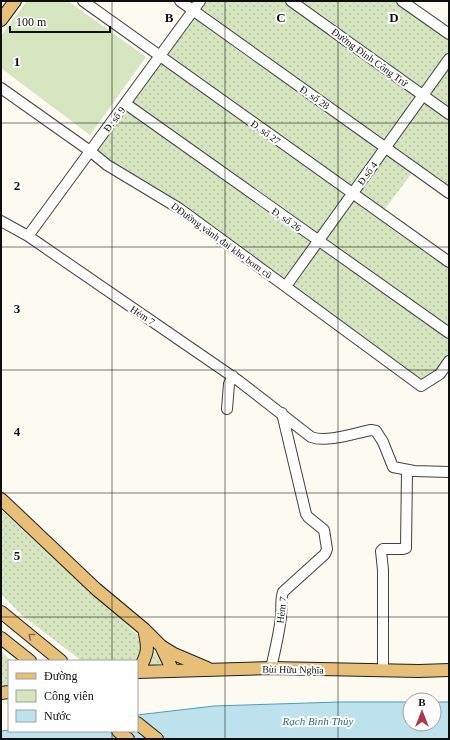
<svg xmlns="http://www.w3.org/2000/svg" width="450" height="740" font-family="'Times New Roman',serif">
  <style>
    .grass { fill: url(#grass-dots) }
    .park { fill: #d6e4bf }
    .water { fill: #bde2ee; stroke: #4d9dbc }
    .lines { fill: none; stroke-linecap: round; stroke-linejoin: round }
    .minor-casing { stroke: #414141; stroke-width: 12 }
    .major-casing { stroke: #1f1f1f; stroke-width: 14 }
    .minor { stroke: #fff; stroke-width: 10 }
    .major { stroke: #e7bf78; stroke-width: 12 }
    .oneway { stroke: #856f48 }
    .grid { fill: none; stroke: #0e0e0e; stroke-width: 1; stroke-opacity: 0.55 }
    .labels { text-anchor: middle; stroke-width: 4; stroke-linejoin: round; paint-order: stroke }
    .street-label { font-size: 10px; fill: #0e0e0e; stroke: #fff }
    .water-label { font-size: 11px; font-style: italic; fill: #286f90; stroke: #fff }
    .grid-label { font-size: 13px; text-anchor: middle; font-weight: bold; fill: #0e0e0e; stroke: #fff; stroke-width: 4; stroke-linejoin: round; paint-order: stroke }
  </style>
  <defs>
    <pattern id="grass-dots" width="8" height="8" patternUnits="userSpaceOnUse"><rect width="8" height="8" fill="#d6e4bf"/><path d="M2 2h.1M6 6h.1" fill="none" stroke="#b6c2a3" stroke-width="1.8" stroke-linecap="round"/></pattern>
  </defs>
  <rect width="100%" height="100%" fill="#fdfaf2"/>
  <path class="grass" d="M180,1H402L449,34V193L415,169L381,214L449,262V361L421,386L90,151L193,11Z
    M1,510L21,526L140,637L141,650L138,663L137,661H82L23,616L1,594Z
    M151,648L168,666L146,668L151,658Z
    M1,652L12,661H9V685L1,687Z"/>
  <path class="park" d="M27,1H68L146,57L90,135L1,68V36Z"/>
  <path class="water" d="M339,702H410V724H434V702H449V739H1V731L9,730L137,731V715L214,706Z"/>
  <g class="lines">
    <g class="minor-casing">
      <path id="minor" d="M83,1L449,262
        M180,1L449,193
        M291,1L449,114
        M402,1L449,34
        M1,88L90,151L107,165L180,209L421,386L440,374L449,361
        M126,104L449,333
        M1,221L28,236L239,381L311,437C327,443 355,433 371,430L376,431L383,442L393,467L414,471L449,472
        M28,236L200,1
        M286,286L449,59
        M227,409L229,384L233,376
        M271,668C275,651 279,634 281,617C282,609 280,600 283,592L325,554L327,549L324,530L308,517L306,514L282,413
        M383,670V570L381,551L383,549H403L406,548L407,470"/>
    </g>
    <g class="major-casing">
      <path id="major" d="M1,20L15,1
        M1,499L96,589L144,629L161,646L173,671
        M1,612L61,661
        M1,638L30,661
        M161,646L174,654L207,668
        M137,672L271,668L419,671L449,670
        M138,672C148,653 149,650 144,629
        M1,693L9,692
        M137,723L157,739
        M118,731L128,739"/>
    </g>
    <use href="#minor" class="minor"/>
    <use href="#major" class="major"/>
  </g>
  <defs><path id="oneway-chevron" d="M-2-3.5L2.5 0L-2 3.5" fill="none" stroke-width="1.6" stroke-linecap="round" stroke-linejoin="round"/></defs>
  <use class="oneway" href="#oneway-chevron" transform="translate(31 636) rotate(-141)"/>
  <path class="grid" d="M112,1V661M225,1V739M338,1V739M1,123H449M1,247H449M1,370H449M1,493H449M1,617H449M112,731V739"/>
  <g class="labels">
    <g class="street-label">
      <text transform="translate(370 57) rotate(36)" y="4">Đường Đinh Công Trứ</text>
      <text transform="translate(315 97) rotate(35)" y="4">Đ. số 28</text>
      <text transform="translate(114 119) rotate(-53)" y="4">Đ. số 9</text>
      <text transform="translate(266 132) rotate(36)" y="4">Đ. số 27</text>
      <text transform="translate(367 173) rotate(-54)" y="4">Đ.số 4</text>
      <text transform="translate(287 219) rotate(35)" y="4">Đ, số 26</text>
      <text transform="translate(222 240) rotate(36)" y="4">DĐường vành đai kho bom cũ</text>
      <text transform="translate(143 315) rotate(34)" y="4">Hẻm 7</text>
      <text transform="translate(281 610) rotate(-83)" y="4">Hẻm 7</text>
      <text transform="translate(293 669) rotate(1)" y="4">Bùi Hữu Nghĩa</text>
    </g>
    <g class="water-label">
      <text x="318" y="725">Rạch Bình Thủy</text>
    </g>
  </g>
  <g class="grid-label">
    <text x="169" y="22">B</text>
    <text x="281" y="22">C</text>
    <text x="394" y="22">D</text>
    <text x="17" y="66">1</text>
    <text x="17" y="190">2</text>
    <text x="17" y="313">3</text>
    <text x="17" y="436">4</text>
    <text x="17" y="560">5</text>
  </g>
  <rect width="450" height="740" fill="none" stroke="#0e0e0e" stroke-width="4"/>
  <rect x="8" y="660" width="130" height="72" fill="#ffffff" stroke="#9f9f9f"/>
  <rect x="16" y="673" width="20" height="6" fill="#e7bf78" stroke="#9f9f9f"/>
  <text x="44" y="680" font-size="12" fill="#0e0e0e">Đường</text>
  <rect x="16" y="690" width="20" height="12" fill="#d6e4bf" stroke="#9f9f9f"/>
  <text x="44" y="700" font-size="12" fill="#0e0e0e">Công viên</text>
  <rect x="16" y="710" width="20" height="12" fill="#bde2ee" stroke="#9f9f9f"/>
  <text x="44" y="720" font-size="12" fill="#0e0e0e">Nước</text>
  <g transform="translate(422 712)"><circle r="19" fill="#ffffff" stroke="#9f9f9f"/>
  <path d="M0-3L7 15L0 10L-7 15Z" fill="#ac384c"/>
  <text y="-6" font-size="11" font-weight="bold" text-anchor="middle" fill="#0e0e0e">B</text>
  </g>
  <path d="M10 26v6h100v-6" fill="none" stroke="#0e0e0e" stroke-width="2"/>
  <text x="16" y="26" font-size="12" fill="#0e0e0e" stroke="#ffffff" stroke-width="3" paint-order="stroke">100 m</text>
</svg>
